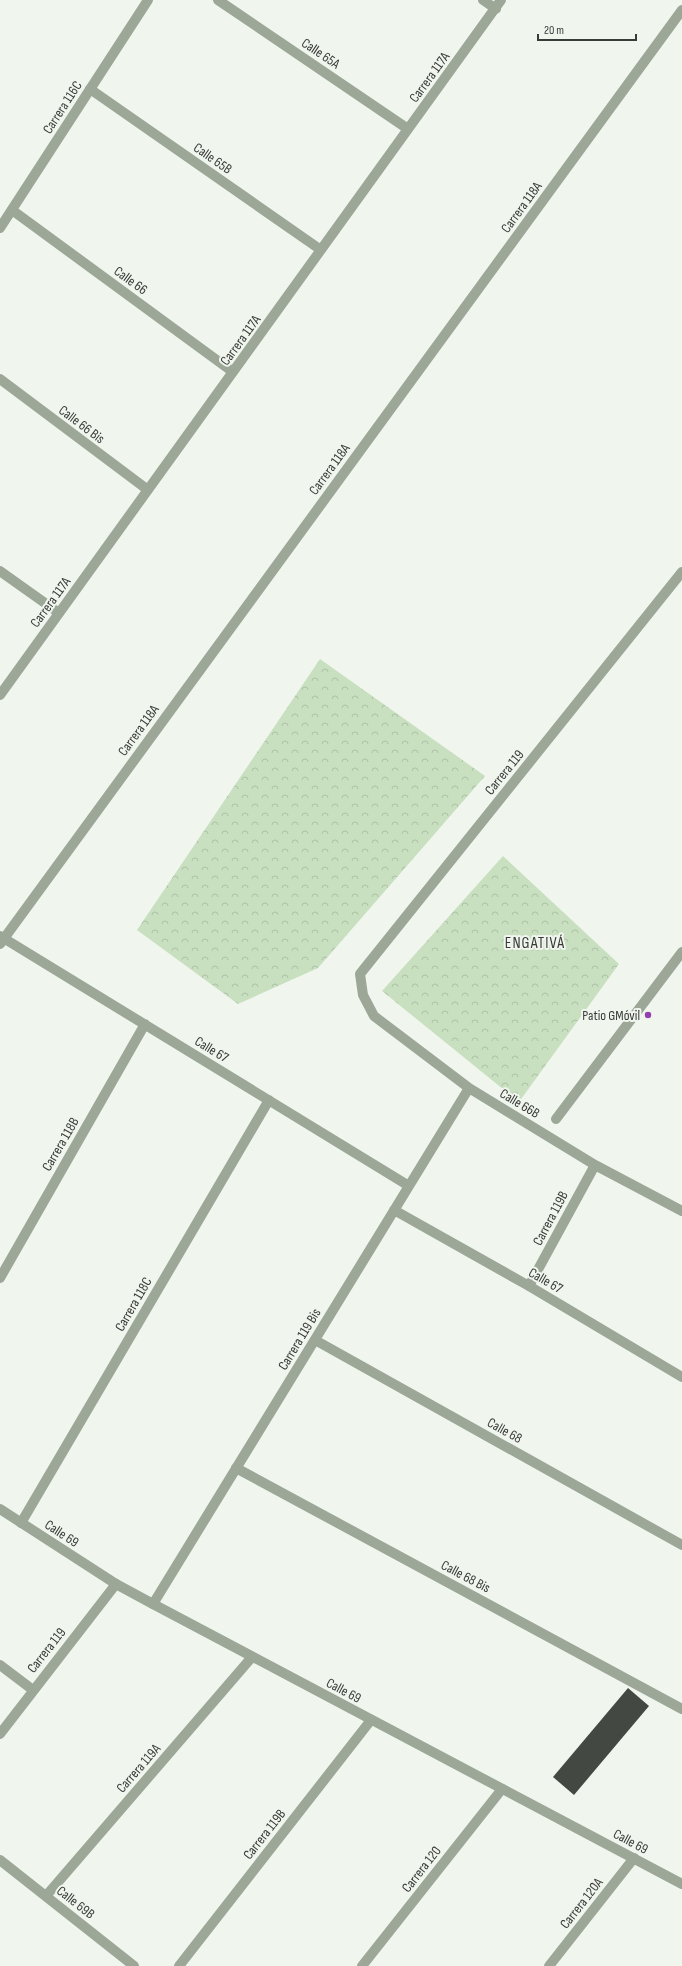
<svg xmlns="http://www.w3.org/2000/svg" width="682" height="1966" font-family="'Sofia Sans Condensed',sans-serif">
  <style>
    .park { fill: url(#park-crowns) }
    .building { fill: #444842 }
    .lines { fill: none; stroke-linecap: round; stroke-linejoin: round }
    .service { stroke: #9ca798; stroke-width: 10 }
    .pedestrian { stroke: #9ca798; stroke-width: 10 }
    .minor { stroke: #9ca798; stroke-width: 10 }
    .tertiary { stroke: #9ca798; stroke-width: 10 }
    .poi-dot { fill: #923eac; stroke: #f0f6ee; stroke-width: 1.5 }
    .labels { text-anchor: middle; stroke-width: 4; stroke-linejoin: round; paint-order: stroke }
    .street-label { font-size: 14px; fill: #393b38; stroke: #f0f6ee }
    .poi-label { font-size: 14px; fill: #393b38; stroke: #f0f6ee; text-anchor: end }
    .quarter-label { font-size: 16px; letter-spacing: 1px; fill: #393b38; stroke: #f0f6ee }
  </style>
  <defs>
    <pattern id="park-crowns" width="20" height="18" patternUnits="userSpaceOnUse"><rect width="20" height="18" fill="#c8e0c0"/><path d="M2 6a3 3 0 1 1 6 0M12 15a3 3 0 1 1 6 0" fill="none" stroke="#adc1a6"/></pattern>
  </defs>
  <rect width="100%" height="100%" fill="#f0f6ee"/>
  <path class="park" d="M320,659L485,776L318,968L238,1004L137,930Z
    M503,856L619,964L519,1102L382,991Z"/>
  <path class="building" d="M628,1688L649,1706L574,1795L553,1777Z"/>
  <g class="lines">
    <path class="service" d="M556,1119L682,952"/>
    <path class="pedestrian" d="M236,1468L682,1709"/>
    <path class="minor" d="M218,0L408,129
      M483,0L496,9
      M90,89L321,250
      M12,210L233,372
      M0,379L148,490
      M0,571L59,613
      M682,572L360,974L363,995L374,1016L469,1088L595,1165L682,1211
      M0,695L501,0
      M0,936L409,1186
      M0,944L682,10
      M394,1210L529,1286L682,1377
      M0,1278L145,1024
      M529,1286L595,1165
      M315,1340L682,1545
      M21,1523L269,1100
      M153,1604L469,1088
      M0,1665L33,1690
      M0,1734L116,1584
      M0,1860L134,1966
      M46,1896L252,1657
      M179,1966L371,1720
      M362,1966L502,1789
      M549,1966L634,1858"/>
    <path class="tertiary" d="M0,228L148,0
      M0,1509L116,1584L153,1604L682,1884"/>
  </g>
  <circle class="poi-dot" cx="648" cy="1015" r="4"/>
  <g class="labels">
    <g class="street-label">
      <text transform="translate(321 53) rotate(34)" y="5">Calle 65A</text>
      <text transform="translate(429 77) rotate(-54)" y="5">Carrera 117A</text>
      <text transform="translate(62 107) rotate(-57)" y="5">Carrera 116C</text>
      <text transform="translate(213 158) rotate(35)" y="5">Calle 65B</text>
      <text transform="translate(521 207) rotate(-54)" y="5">Carrera 118A</text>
      <text transform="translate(131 280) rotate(36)" y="5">Calle 66</text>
      <text transform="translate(240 340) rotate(-54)" y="5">Carrera 117A</text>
      <text transform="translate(82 424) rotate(37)" y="5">Calle 66 Bis</text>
      <text transform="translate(329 469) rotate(-54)" y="5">Carrera 118A</text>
      <text transform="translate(50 602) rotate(-54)" y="5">Carrera 117A</text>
      <text transform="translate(138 730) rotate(-54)" y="5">Carrera 118A</text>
      <text transform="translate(504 772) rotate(-51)" y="5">Carrera 119</text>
      <text transform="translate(212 1049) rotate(31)" y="5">Calle 67</text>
      <text transform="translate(520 1103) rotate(31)" y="5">Calle 66B</text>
      <text transform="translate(60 1144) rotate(-60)" y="5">Carrera 118B</text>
      <text transform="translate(550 1218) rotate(-62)" y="5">Carrera 119B</text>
      <text transform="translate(546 1280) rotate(30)" y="5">Calle 67</text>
      <text transform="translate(133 1304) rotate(-60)" y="5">Carrera 118C</text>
      <text transform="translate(299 1339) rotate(-59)" y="5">Carrera 119 Bis</text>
      <text transform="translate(505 1430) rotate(29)" y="5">Calle 68</text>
      <text transform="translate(62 1533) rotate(33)" y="5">Calle 69</text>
      <text transform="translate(466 1576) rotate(28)" y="5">Calle 68 Bis</text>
      <text transform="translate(46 1650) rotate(-52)" y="5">Carrera 119</text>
      <text transform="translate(344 1690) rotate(28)" y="5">Calle 69</text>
      <text transform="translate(138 1768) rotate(-49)" y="5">Carrera 119A</text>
      <text transform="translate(264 1834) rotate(-52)" y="5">Carrera 119B</text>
      <text transform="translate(631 1841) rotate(28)" y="5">Calle 69</text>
      <text transform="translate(421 1869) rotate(-52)" y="5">Carrera 120</text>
      <text transform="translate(76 1902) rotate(38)" y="5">Calle 69B</text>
      <text transform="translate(581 1903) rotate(-52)" y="5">Carrera 120A</text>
    </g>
    <g class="poi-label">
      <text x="640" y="1020">Patio GMóvil</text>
    </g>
    <g class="quarter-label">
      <text x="535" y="948">ENGATIVÁ</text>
    </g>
  </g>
  <path d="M538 34v6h98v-6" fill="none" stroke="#393b38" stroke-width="2"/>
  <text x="544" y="34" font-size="12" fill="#393b38" stroke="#f0f6ee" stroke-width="3" paint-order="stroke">20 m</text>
</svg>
